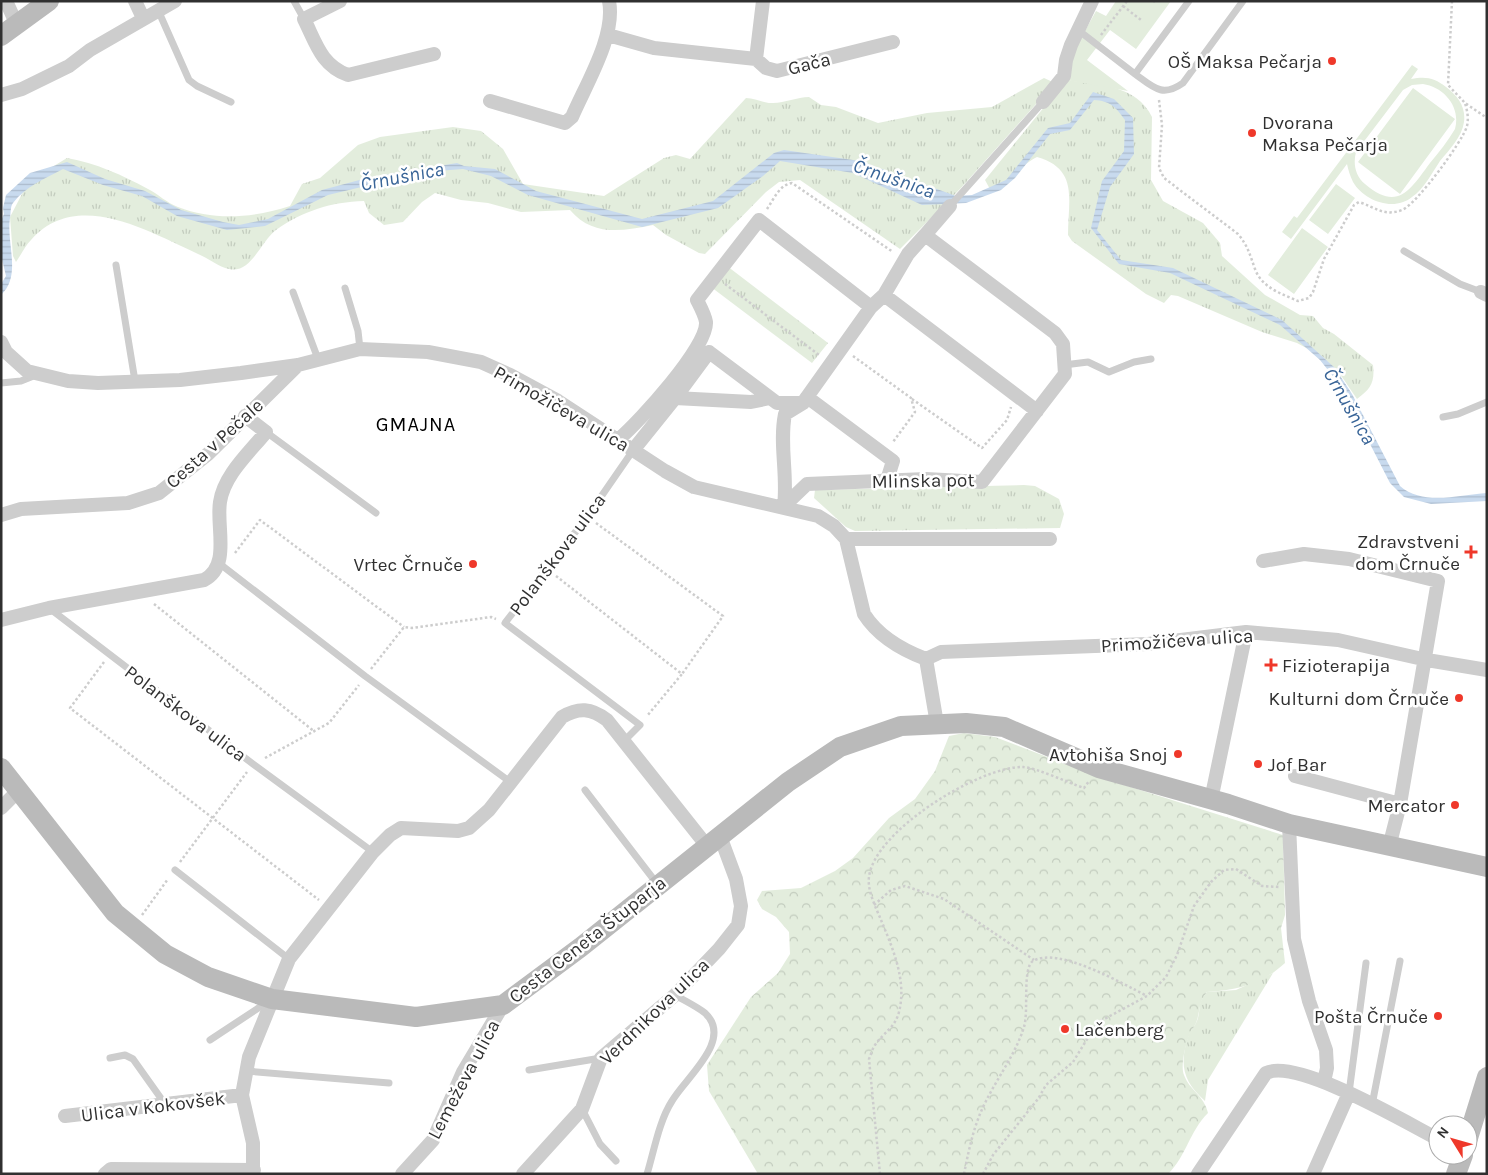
<svg xmlns="http://www.w3.org/2000/svg" width="1488" height="1175" font-family="Karla,sans-serif">
  <style>
    .grass { fill: url(#grass-tufts) }
    .forest { fill: url(#forest-crowns) }
    .park { fill: #e3eddd; fill-rule: evenodd }
    .water { fill: url(#water-rules) }
    .lines { fill: none; stroke-linecap: round; stroke-linejoin: round }
    .path { stroke: #cdcdcd; stroke-width: 2.5; stroke-dasharray: 2.5 2.5; stroke-linecap: butt }
    .lane { stroke: #cdcdcd; stroke-width: 7 }
    .street { stroke: #cdcdcd; stroke-width: 14 }
    .secondary { stroke: #bababa; stroke-width: 20 }
    .poi-dot { fill: #ef382a; stroke: #fff; stroke-width: 2 }
    .labels { text-anchor: middle; stroke-width: 5; stroke-linejoin: round; paint-order: stroke }
    .poi-label { font-size: 19px; fill: #303030; stroke: #fff; text-anchor: end }
    .street-label { font-size: 19px; fill: #303030; stroke: #fff }
    .water-label { font-size: 20px; font-style: italic; fill: #386497; stroke: #fff }
    .neighbourhood-label { font-size: 20px; letter-spacing: 1px; fill: #000; stroke: #fff }
  </style>
  <defs>
    <pattern id="grass-tufts" width="24" height="20" patternUnits="userSpaceOnUse" patternTransform="scale(1.25)"><rect width="24" height="20" fill="#e3eddd"/><path d="M3 7l-1-3M5 7V3M7 7l1-3M15 17l-1-3M17 17v-4M19 17l1-3" fill="none" stroke="#c3ccbe"/></pattern>
    <pattern id="forest-crowns" width="20" height="18" patternUnits="userSpaceOnUse" patternTransform="scale(1.25)"><rect width="20" height="18" fill="#e3eddd"/><path d="M2 6a3 3 0 1 1 6 0M12 15a3 3 0 1 1 6 0" fill="none" stroke="#c3ccbe"/></pattern>
    <pattern id="water-rules" width="6" height="5" patternUnits="userSpaceOnUse" patternTransform="scale(1.25)"><rect width="6" height="5" fill="#c8daee"/><path d="M0 2.5h6" fill="none" stroke="#acbbcc"/></pattern>
  </defs>
  <rect width="100%" height="100%" fill="#fff"/>
  <path class="grass" d="M1044,78L1055,83L960,189L900,249L800,180L779,182L766,192L705,254L699,253L666,235L653,225C622,231 593,237 570,210L521,212L488,203L461,200L435,193L422,202L403,222L384,225L369,213L364,201C331,202 303,211 276,230C261,241 251,274 229,269C219,267 208,258 198,254C149,232 77,188 31,240C25,246 21,255 16,262L13,256L10,217L23,192L44,172L67,158C96,163 122,175 148,189C158,194 167,203 178,207C214,221 253,218 290,206L302,184L320,178L358,145L380,137L453,127L481,131L503,149L523,184L604,196L664,158L676,155L690,159L746,98C756,98 764,104 773,103C785,103 797,97 809,97L821,105L836,107L878,123L927,113L992,107Z
    M1066,80C1097,84 1137,85 1152,117L1151,180L1163,201L1203,223L1220,243L1222,256L1265,295L1300,315L1313,316L1323,328L1334,334L1373,365C1375,382 1371,389 1357,399L1342,377L1323,357L1297,343L1262,332L1178,296L1171,295L1164,303L1146,294L1072,241L1068,235C1068,200 1079,169 1037,157C1022,164 1001,189 991,191L985,180Z
    M727,266L828,343L812,363L711,287Z
    M1024,485L1035,486L1059,499L1064,514L1060,528L855,531L846,527L814,498L815,490Z
    M1273,973L1208,1080L1205,1101C1182,1081 1179,1063 1189,1034C1191,1030 1195,1026 1197,1021C1202,1007 1196,1005 1207,992L1236,990Z"/>
  <path class="forest" d="M964,733L995,737L1102,778L1283,835L1285,915L1281,928L1285,963C1261,985 1238,990 1207,992C1198,1004 1201,1007 1197,1020C1196,1025 1192,1029 1190,1033C1186,1043 1180,1065 1184,1075C1190,1091 1204,1095 1208,1113C1189,1132 1187,1155 1168,1174H758L709,1091L707,1065L751,997L778,973L790,954L789,932L776,917L762,909L757,900L762,891L801,888L835,871L853,858L889,818L915,799L935,771L949,736Z"/>
  <path class="park" d="M1116,1H1171L1136,49L1110,30L1087,60L1128,91L1066,80L1076,47L1096,11L1106,16Z
    M1412,65L1418,69L1411,79C1426,76 1435,78 1446,87C1458,96 1466,107 1464,122C1462,137 1449,150 1440,161C1432,173 1424,189 1412,197C1394,212 1364,201 1353,182C1350,176 1348,169 1347,164L1291,239L1282,232L1294,216L1297,218ZM1423,84C1444,87 1461,107 1455,129C1448,141 1439,152 1430,163C1410,190 1398,212 1365,184C1355,176 1353,163 1356,152L1403,90L1412,85Z
    M1413,88L1455,119L1400,194L1358,162Z
    M1336,184L1355,198L1328,234L1309,220Z
    M1302,228L1328,247L1294,294L1268,275Z"/>
  <path class="water" d="M1093,92L1114,99L1133,118L1134,154L1110,187L1097,230L1121,260L1173,268L1282,320L1335,368L1352,394L1400,486C1423,506 1458,495 1487,493V501L1431,504L1404,497L1390,483L1349,403L1347,394L1320,360L1280,325L1170,273L1119,264L1091,228L1102,181L1124,151L1125,120C1116,107 1110,101 1094,100L1070,130L1050,134L1015,178L1001,190L966,203L922,205L853,173L780,161L763,176L718,208L642,227L528,195L491,176L463,169L424,172L328,195L265,226L227,230L177,216L142,196L103,185L63,169C44,179 26,186 13,203C10,207 11,213 10,218C6,243 22,276 1,295V284L6,276L1,255V221L4,214L3,208L6,195L30,173L67,162L105,179L145,191L181,210L223,222L239,225L268,219L322,190L367,178L457,163L464,166L495,169L536,191L642,219L713,201L774,153L784,150L860,161L956,196L972,195L1006,180L1048,128L1070,123Z"/>
  <g class="lines">
    <path class="path" d="M1154,1L1155,2
      M1452,1L1448,85L1465,103L1487,118
      M1123,6L1141,20
      M1101,35L1127,1
      M1159,100L1162,125L1159,168L1164,178L1238,234C1248,246 1250,255 1255,269C1262,288 1282,294 1298,301L1309,298L1313,292L1324,259L1354,205L1359,202C1375,207 1384,217 1402,210C1416,205 1463,141 1467,126C1469,118 1467,110 1465,103
      M767,209C774,199 779,185 792,183L893,252
      M725,284L819,355
      M853,356L911,398L915,412L893,442
      M912,399L982,448L1007,420L1011,407
      M596,523L723,616L682,674
      M235,553L260,520L404,627
      M556,576L682,674L647,716
      M154,604L315,732
      M104,662L70,708L319,900
      M371,669L404,627L412,628L491,617L496,619
      M265,758L329,723L359,685
      M180,862L247,772
      M874,905L891,890L905,886L944,899L1034,960
      M142,915L168,879
      M880,1174L869,1059C871,1055 872,1049 875,1045C883,1033 895,1028 899,1012C907,981 893,949 881,920C876,908 867,890 869,877C874,831 980,766 1023,767C1037,768 1069,783 1084,788L1089,781
      M964,1174C969,1149 974,1124 986,1101C998,1077 1016,1053 1024,1027C1029,1011 1022,968 1033,961C1058,946 1123,984 1147,996
      M983,1174L993,1155L1038,1099L1046,1085L1073,1062L1097,1023L1147,996L1166,977L1177,955L1194,906L1211,882L1224,870L1236,869L1262,886L1279,887"/>
    <path class="lane" d="M294,1L304,19
      M158,10L189,80L197,86L231,102
      M1078,30L1135,74L1189,1
      M1135,74C1153,87 1162,98 1183,83L1243,1
      M950,206L1043,102
      M1404,251L1460,284L1481,292
      M116,265L135,381
      M345,288L358,331L360,349
      M293,292L318,359
      M1064,365L1088,362L1109,372L1134,362L1151,359
      M1,383L21,381L36,375
      M1443,417L1458,414L1487,402
      M266,432L376,513
      M220,564L365,676L509,781
      M49,608L253,764L373,852
      M624,741L640,725L505,623L587,517L634,449
      M585,790L658,885
      M175,870L289,959
      M210,1040L269,1001
      M110,1058L125,1055L133,1059L165,1104
      M529,1070L601,1058
      M246,1071L389,1083
      M1349,1093L1366,963
      M1372,1105L1400,961
      M582,1109L600,1144L616,1161
      M647,1174C654,1151 659,1121 672,1101C685,1078 734,1040 705,1013C696,1006 685,1001 675,995"/>
    <path class="street" d="M6,1L16,23
      M135,1L143,18
      M340,1L304,19C316,43 321,65 348,75L434,54
      M763,1L756,59L766,68L777,71L893,42
      M608,35L654,48L756,59
      M1,95L22,89L69,66L90,50L175,1
      M490,101L565,123L572,117C586,84 616,36 609,1
      M1043,102L1064,76L1066,60L1071,45L1092,1
      M1481,292L1487,295
      M884,295L1037,411
      M1,342L6,352L27,371L68,381L98,383L180,380L241,373L298,365L360,349L428,352L481,362L510,375L558,401L665,471L694,487L818,516L834,526L846,539L864,614C878,636 902,650 926,659L937,724
      M807,397L871,307L884,295L908,254L925,235
      M675,398L709,352L777,403H803
      M619,439C639,422 708,347 706,322C705,315 700,306 697,300L759,220L871,307
      M634,449L675,398L751,402L770,398
      M784,506L807,484L926,479L982,482L1065,374L1063,344L1055,333L925,235L950,206
      M784,506C788,475 779,444 785,414L803,403L807,397L893,461L887,480
      M1,515L21,509L128,503L159,493L208,454L298,365
      M846,539H1050
      M1263,561L1304,554L1349,559L1438,581L1400,804L1389,847
      M1,620L49,608L204,580C231,566 216,527 220,502C224,475 249,453 266,432L245,416
      M926,659L941,652L1148,644L1246,632L1338,640L1427,660L1487,670
      M1295,776L1400,804
      M1211,800L1246,632
      M1,808L19,790
      M1289,824L1294,939L1309,1001L1326,1050L1327,1068L1324,1082
      M65,1116L242,1095
      M105,1174L111,1169L254,1170
      M253,1174V1143L242,1095L249,1057L289,959L373,852L390,835L401,828L458,831L469,828L489,810L562,717C579,707 591,708 607,720L707,846
      M402,1174L433,1140L463,1072L503,1005
      M523,1174L582,1109L601,1058L675,995L719,949L738,925L741,906L736,879L720,836
      M1198,1174L1266,1073C1297,1058 1405,1122 1438,1139
      M1313,1174L1349,1093"/>
    <path class="secondary" d="M1,36L49,1
      M1,768L115,913L165,954L208,977L272,999L416,1017L503,1005L581,947L788,782L840,747L901,726L966,723L1004,727L1099,768L1228,804L1289,824L1487,867
      M1468,1138L1487,1077
      M1456,1174L1463,1155"/>
  </g>
  <g class="poi-dot">
    <circle cx="1332" cy="61" r="5"/>
    <circle cx="1252" cy="133" r="5"/>
    <path d="M1468.5 544.5h5v5h5v5h-5v5h-5v-5h-5v-5h5z"/>
    <circle cx="473" cy="564" r="5"/>
    <path d="M1268.5 657.5h5v5h5v5h-5v5h-5v-5h-5v-5h5z"/>
    <circle cx="1459" cy="698" r="5"/>
    <circle cx="1178" cy="754" r="5"/>
    <circle cx="1258" cy="764" r="5"/>
    <circle cx="1455" cy="805" r="5"/>
    <circle cx="1438" cy="1016" r="5"/>
    <circle cx="1065" cy="1029" r="5"/>
  </g>
  <g class="labels">
    <g class="poi-label">
      <text x="1322" y="68">OŠ Maksa Pečarja</text>
      <text x="1262" y="129" text-anchor="start">Dvorana<tspan x="1262" dy="22">Maksa Pečarja</tspan></text>
      <text x="1460" y="548">Zdravstveni<tspan x="1460" dy="22">dom Črnuče</tspan></text>
      <text x="463" y="571">Vrtec Črnuče</text>
      <text x="1282" y="672" text-anchor="start">Fizioterapija</text>
      <text x="1449" y="705">Kulturni dom Črnuče</text>
      <text x="1168" y="761">Avtohiša Snoj</text>
      <text x="1268" y="771" text-anchor="start">Jof Bar</text>
      <text x="1445" y="812">Mercator</text>
      <text x="1428" y="1023">Pošta Črnuče</text>
      <text x="1075" y="1036" text-anchor="start">Lačenberg</text>
    </g>
    <g class="street-label">
      <text transform="translate(809 63) rotate(-14)" y="7">Gača</text>
      <text transform="translate(562 408) rotate(30)" y="7">Primožičeva ulica</text>
      <text transform="translate(214 443) rotate(-42)" y="7">Cesta v Pečale</text>
      <text transform="translate(923 480) rotate(-1)" y="7">Mlinska pot</text>
      <text transform="translate(557 554) rotate(-53)" y="7">Polanškova ulica</text>
      <text transform="translate(1177 640) rotate(-4)" y="7">Primožičeva ulica</text>
      <text transform="translate(186 713) rotate(37)" y="7">Polanškova ulica</text>
      <text transform="translate(587 939) rotate(-38)" y="7">Cesta Ceneta Štuparja</text>
      <text transform="translate(654 1011) rotate(-44)" y="7">Verdnikova ulica</text>
      <text transform="translate(463 1079) rotate(-62)" y="7">Lemeževa ulica</text>
      <text transform="translate(153 1106) rotate(-7)" y="7">Ulica v Kokovšek</text>
    </g>
    <g class="water-label">
      <text transform="translate(402 176) rotate(-11)" y="7">Črnušnica</text>
      <text transform="translate(894 178) rotate(19)" y="7">Črnušnica</text>
      <text transform="translate(1350 406) rotate(60)" y="7">Črnušnica</text>
    </g>
    <g class="neighbourhood-label">
      <text x="416" y="431">GMAJNA</text>
    </g>
  </g>
  <rect width="1488" height="1175" fill="none" stroke="#303030" stroke-width="5"/>
  <g transform="translate(1453 1140) rotate(307)"><circle r="24" fill="#ffffff" stroke="#acacac"/>
  <path d="M0-4L9 19L0 12L-9 19Z" fill="#ef382a"/>
  <text y="-8" font-size="14" font-weight="bold" text-anchor="middle" fill="#303030">N</text>
  </g>
</svg>
